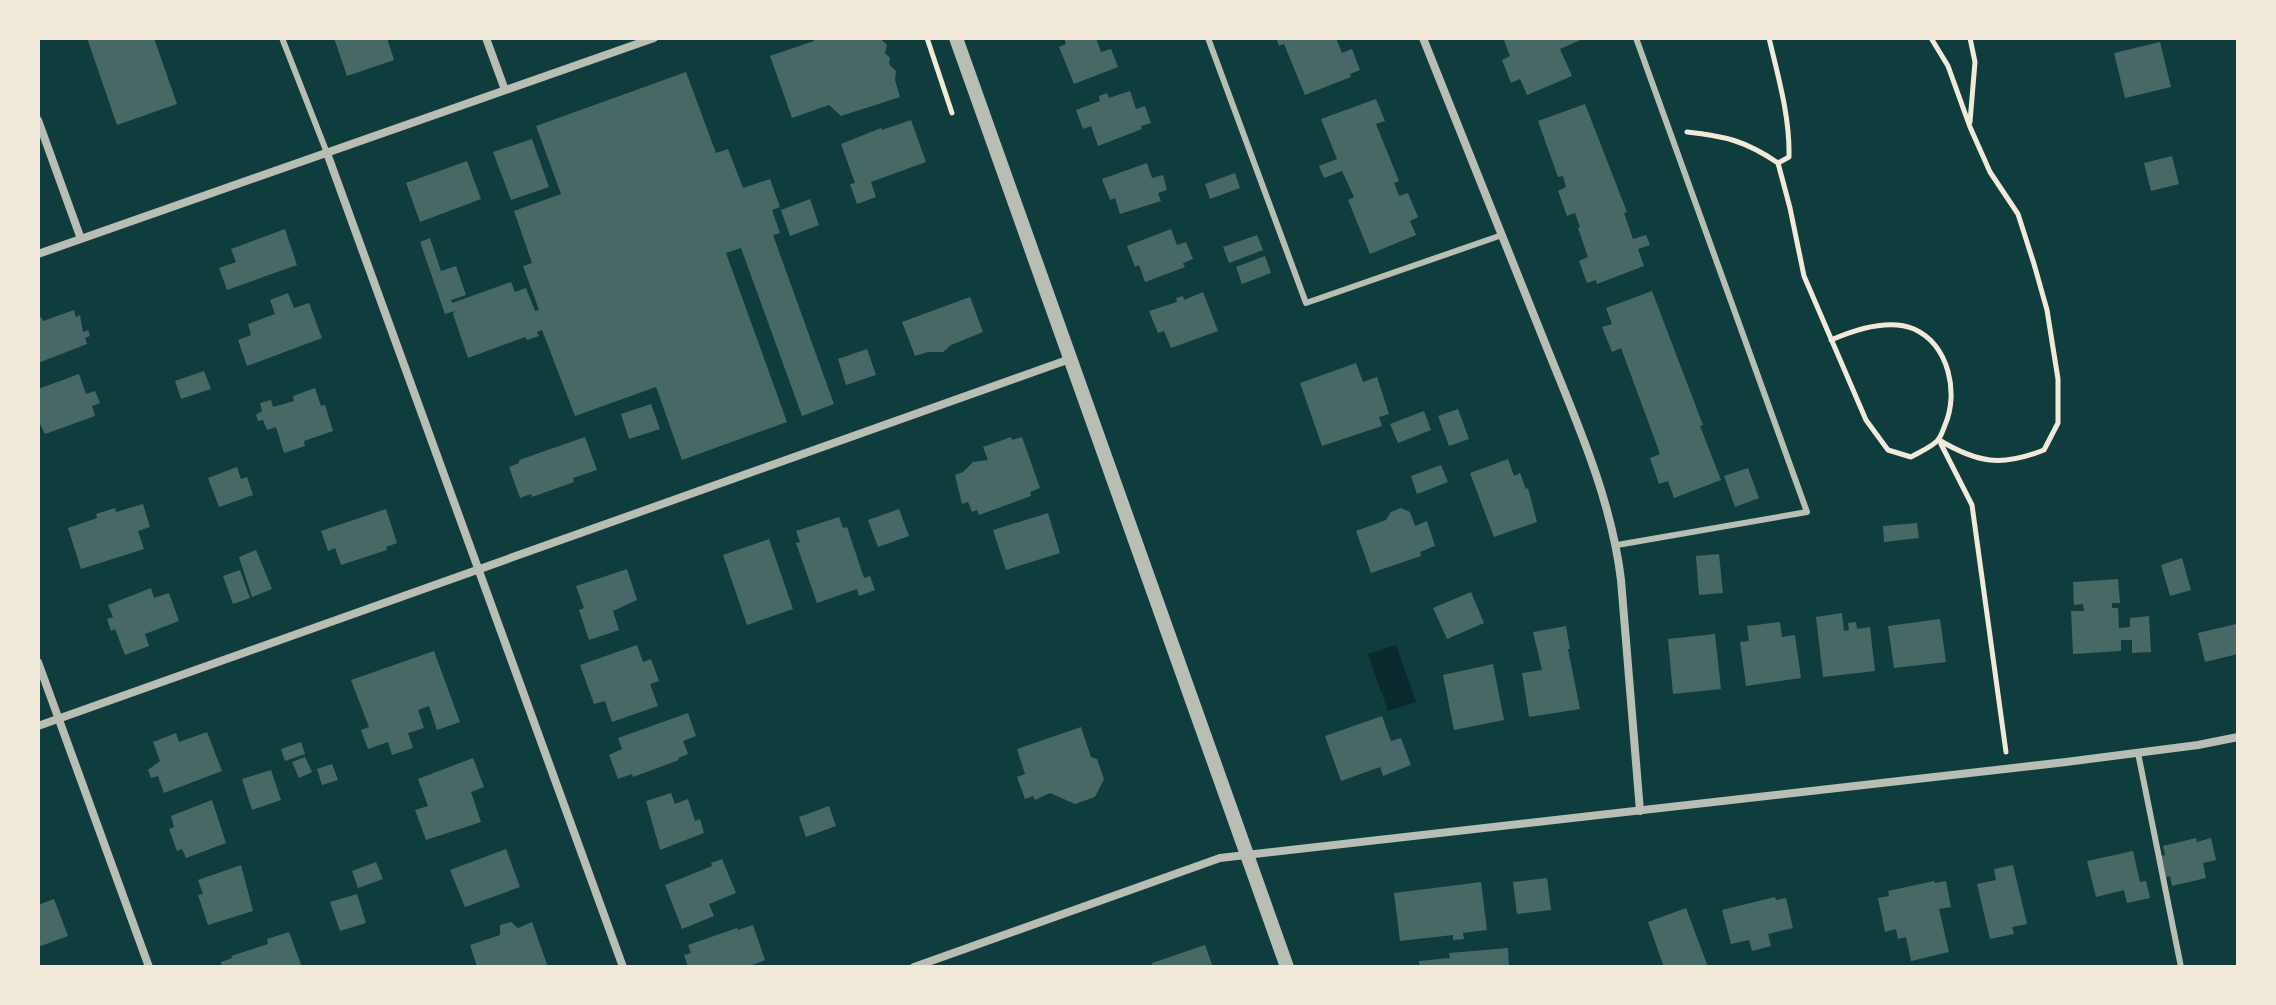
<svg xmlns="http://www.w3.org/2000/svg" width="2276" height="1005" font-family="'Nunito Sans',sans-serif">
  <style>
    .water { fill: #0a2a2b }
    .building { fill: #486865 }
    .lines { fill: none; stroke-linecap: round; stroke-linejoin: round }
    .path { stroke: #f1e9da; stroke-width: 5 }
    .service { stroke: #b8beb3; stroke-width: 6 }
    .minor { stroke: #b8beb3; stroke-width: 8 }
    .tertiary { stroke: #b8beb3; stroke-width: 14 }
  </style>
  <rect width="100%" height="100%" fill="#0f3d3e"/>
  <path class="water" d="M1396,645L1416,702L1388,711L1368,654Z"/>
  <path class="building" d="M87,38H154L177,104L117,125Z
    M334,38H387L394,60L347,76Z
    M812,38H880L887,45L885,53L890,58L889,64L896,71L895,80L900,97L841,116L829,105L792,118L770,56L814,41Z
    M1064,38H1096L1101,52L1111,49L1118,67L1074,84L1059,47L1066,44Z
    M1276,38H1336L1342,53L1352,49L1360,70L1350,74L1351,77L1305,95L1284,44L1279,46Z
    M1509,38H1585L1560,49L1572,76L1527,95L1520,79L1511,83L1502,60L1510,56L1504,40Z
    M2160,42L2171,87L2125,98L2114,53Z
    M686,72L716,153L728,149L743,188L770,179L780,207L772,210L780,233L773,235L834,404L802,416L741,248L726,253L787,422L682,460L656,387L575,416L542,330L537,332L539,336L527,340L525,337L468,358L453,314L455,311L445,314L420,242L430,238L441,271L456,266L466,295L451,300L452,303L511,282L515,292L526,288L535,311L539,310L523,266L532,263L514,211L561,194L536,126Z
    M1130,91L1136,109L1145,106L1151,123L1141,126L1142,129L1098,146L1091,126L1083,129L1076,110L1100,101L1099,96L1107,93L1109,98Z
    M1376,99L1385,121L1376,124L1399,181L1394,183L1399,196L1408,193L1418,217L1410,221L1416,235L1370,254L1348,200L1354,197L1342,171L1324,178L1319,166L1337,159L1321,119Z
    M1585,104L1627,212L1624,213L1633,239L1646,235L1650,245L1638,249L1644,266L1597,284L1596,280L1587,283L1579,261L1588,257L1578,228L1580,227L1575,213L1567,216L1558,191L1566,187L1563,176L1558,177L1538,121Z
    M911,120L926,162L871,182L876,197L857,204L850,184L855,183L841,144L881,128L882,130Z
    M532,139L549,187L511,200L493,152Z
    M2172,156L2179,184L2151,191L2144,163Z
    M467,161L481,199L420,222L406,183Z
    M1147,163L1152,178L1163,175L1167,190L1158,193L1161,201L1120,214L1115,198L1110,200L1102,179Z
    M1235,173L1240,188L1210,199L1205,184Z
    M810,199L819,225L790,236L781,210Z
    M285,229L297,265L227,290L219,268L236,262L231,249Z
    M1171,229L1177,245L1186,242L1193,259L1183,263L1185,267L1145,282L1139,265L1135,267L1127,246Z
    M1257,235L1263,250L1229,263L1223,247Z
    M1265,256L1271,273L1242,284L1236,267Z
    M1652,291L1703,425L1700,426L1721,480L1674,498L1668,481L1659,484L1650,458L1660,454L1621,348L1612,352L1602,327L1612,324L1606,308Z
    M1203,292L1218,331L1171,348L1164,331L1158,333L1149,311L1177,302L1176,298L1183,296L1184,300Z
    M288,293L294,308L309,303L322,338L247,366L238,340L251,335L248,324L275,314L270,300Z
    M970,297L983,332L951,345L943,352H928L915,356L902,322Z
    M74,310L76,317L80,315L83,332L88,330L90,336L85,338L87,344L38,363V318L41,317L43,321Z
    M867,349L876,375L846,385L838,359Z
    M1356,363L1363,382L1377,377L1389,414L1379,417L1382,426L1322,446L1300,383Z
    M204,371L211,389L181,399L175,381Z
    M79,374L86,394L95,391L100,403L92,406L95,416L45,434L38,420V389Z
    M315,388L321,406L325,405L333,431L304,441L305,446L284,453L276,427L267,430L263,420L258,421L256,415L262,411L260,403L271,400L273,407L294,401L293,396Z
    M651,404L660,429L629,439L621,414Z
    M1458,409L1469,439L1449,446L1438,416Z
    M1424,411L1431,430L1398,443L1390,424Z
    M585,437L597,470L573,478L574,482L532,497L531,494L520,498L509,467L519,463V460Z
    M1011,437L1012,440L1022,437L1040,488L1030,492L1031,496L979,515L977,510L972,512L968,502L962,504L955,475L963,472L973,462L988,460L983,447Z
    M1508,459L1514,476L1520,473L1526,489L1528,488L1537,522L1494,537L1470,473Z
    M1441,465L1448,482L1417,494L1411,476Z
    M237,467L241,479L247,477L253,495L219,507L208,478Z
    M1748,468L1759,498L1735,507L1724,476Z
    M143,504L150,527L138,531L144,549L81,569L68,528L97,518L96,514L115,508L116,512Z
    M1401,508L1410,512L1415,526L1427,521L1435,546L1420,552L1421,556L1371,573L1356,531L1386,520L1391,512Z
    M386,509L397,543L386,547L387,550L341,565L335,548L328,551L321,531Z
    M899,509L909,536L878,547L868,520Z
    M1048,513L1060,553L1006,570L993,530Z
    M839,517L843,528L847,527L864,578L870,576L875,590L859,596L857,589L817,603L796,543L800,542L796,531Z
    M1917,523L1919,538L1884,542L1883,526Z
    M769,539L793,609L747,625L723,555Z
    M256,550L272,589L252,597L239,557Z
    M1719,554L1723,593L1699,595L1696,556Z
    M2182,558L2191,590L2170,596L2161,565Z
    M627,569L637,600L613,611L619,630L589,640L579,610L584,608L576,586Z
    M240,570L250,598L233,604L223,576Z
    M2118,579L2120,603H2112V608H2118L2119,628L2130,627V618L2149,616L2151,652L2132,653V640H2121V651L2073,654L2071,611H2084L2083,604L2074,605L2073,582Z
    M151,588L154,598L169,593L179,621L145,634L149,646L125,655L115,629L111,631L107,619L113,617L108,605Z
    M1471,592L1484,623L1447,639L1433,608Z
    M1842,613L1844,631L1849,630L1848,623L1856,622L1857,629L1870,627L1875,671L1823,677L1816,617Z
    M1940,619L1946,662L1894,668L1888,626Z
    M1780,622L1782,637L1795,635L1801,678L1746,686L1740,642L1749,641L1747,626Z
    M2236,624L2238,654L2205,662L2198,633Z
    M1566,626L1570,649H1568L1580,709L1529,717L1522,673L1542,670L1533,632Z
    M1715,634L1721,689L1673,694L1668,639Z
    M637,645L643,662L651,659L659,681L650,684L658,706L612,722L605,701L594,704L580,665Z
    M434,651L460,722L437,730L429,706L418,710L424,728L408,733L413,748L392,755L388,742L368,749L361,730L369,727L351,680Z
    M1493,664L1504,720L1454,730L1443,675Z
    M688,713L696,736L683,741L688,754L678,758L679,760L633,777L632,774L618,779L609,755L622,749L618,738Z
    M1382,716L1391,741L1401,738L1411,765L1383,776L1380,767L1341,781L1325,736Z
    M1081,727L1091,757L1097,759L1104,779L1095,797L1075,804L1050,793L1035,800L1033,796L1025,799L1017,777L1025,774L1017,749Z
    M207,732L222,771L164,793L158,776L151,778L148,770L160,761L153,742L176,733L179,742Z
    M301,742L305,754L285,761L281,749Z
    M305,757L312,772L299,778L292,762Z
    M473,758L484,787L471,792L481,822L426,840L415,810L428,806L418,779Z
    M332,764L338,780L322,785L317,769Z
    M271,770L281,800L252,810L242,779Z
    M671,793L675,804L688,799L695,821L700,819L704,833L660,850L646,801Z
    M212,800L226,843L186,858L182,849L177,851L169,829L174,827L171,816Z
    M829,806L836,826L806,837L799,817Z
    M2196,838L2197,842L2211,838L2216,860L2203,863L2206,878L2172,886L2170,876L2166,877L2161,856L2165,855L2163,846Z
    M506,849L520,887L465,907L450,870Z
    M2133,851L2140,882L2146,881L2150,898L2127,903L2124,890L2096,897L2087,861Z
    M722,859L736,893L709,904L714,916L682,929L665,885L712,866L711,863Z
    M376,862L383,879L358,888L352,871Z
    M241,865L253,911L208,925L198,895L203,894L198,880Z
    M2013,865L2027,924L2012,927L2014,934L1990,939L1977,884L1996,880L1994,869Z
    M1547,878L1551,910L1517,914L1513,882Z
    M1934,881L1935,883L1946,881L1951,907L1939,909L1949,952L1911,961L1906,937L1898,939L1896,929L1885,932L1878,898L1889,896L1888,891Z
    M1481,882L1487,930L1463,933L1464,939L1453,940V935L1400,941L1394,893Z
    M357,894L366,923L340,931L330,902Z
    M1775,897L1776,900L1786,898L1793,928L1768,934L1771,946L1752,951L1749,940L1731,944L1722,910Z
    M54,899L68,936L38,947V905Z
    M1686,908L1708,967H1664L1648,922Z
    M511,922L518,928L532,922L548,967H477L470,945L500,935V925Z
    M753,925L765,960L747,967H688L684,955L691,953L688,945L737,928L738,930Z
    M289,932L302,967H222L221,962L232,958L231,956L268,944L267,939Z
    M1205,945L1213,967H1153L1152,963Z
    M1508,948L1509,967H1420L1419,961L1450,958L1449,953Z"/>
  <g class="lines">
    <path class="path" d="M927,38L952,113
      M1931,38L1948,66L1970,127L1990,172L2018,214L2034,264L2047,310L2058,379V423L2044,450C2001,467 1978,463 1939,440
      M1970,38L1975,62L1970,122
      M1687,132C1725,136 1746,141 1778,163L1789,157C1790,117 1778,76 1769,38
      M1778,163L1790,208L1804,276L1866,420L1888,450L1911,457C1919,452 1930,448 1937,441C1941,437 1943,430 1945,425C1959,393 1949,345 1914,329C1888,318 1854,330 1831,340
      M1941,444L1972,505L2006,752"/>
    <path class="service" d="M282,38L327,153
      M1208,38L1306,303L1502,235
      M1617,545L1807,512L1636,38
      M2138,753L2181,967"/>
    <path class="minor" d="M486,38L505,90
      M1423,38C1463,138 1503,238 1543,338C1574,416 1611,496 1621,580L1640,811
      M38,120L81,239
      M327,153L623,967
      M38,254L654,38
      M38,662L149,967
      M38,726L1070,359
      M914,967L1220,858L2066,762L2198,745L2238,737"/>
    <path class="tertiary" d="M956,38L1287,967"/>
  </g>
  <rect width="2276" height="1005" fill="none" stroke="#f1e9da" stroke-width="80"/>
</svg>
